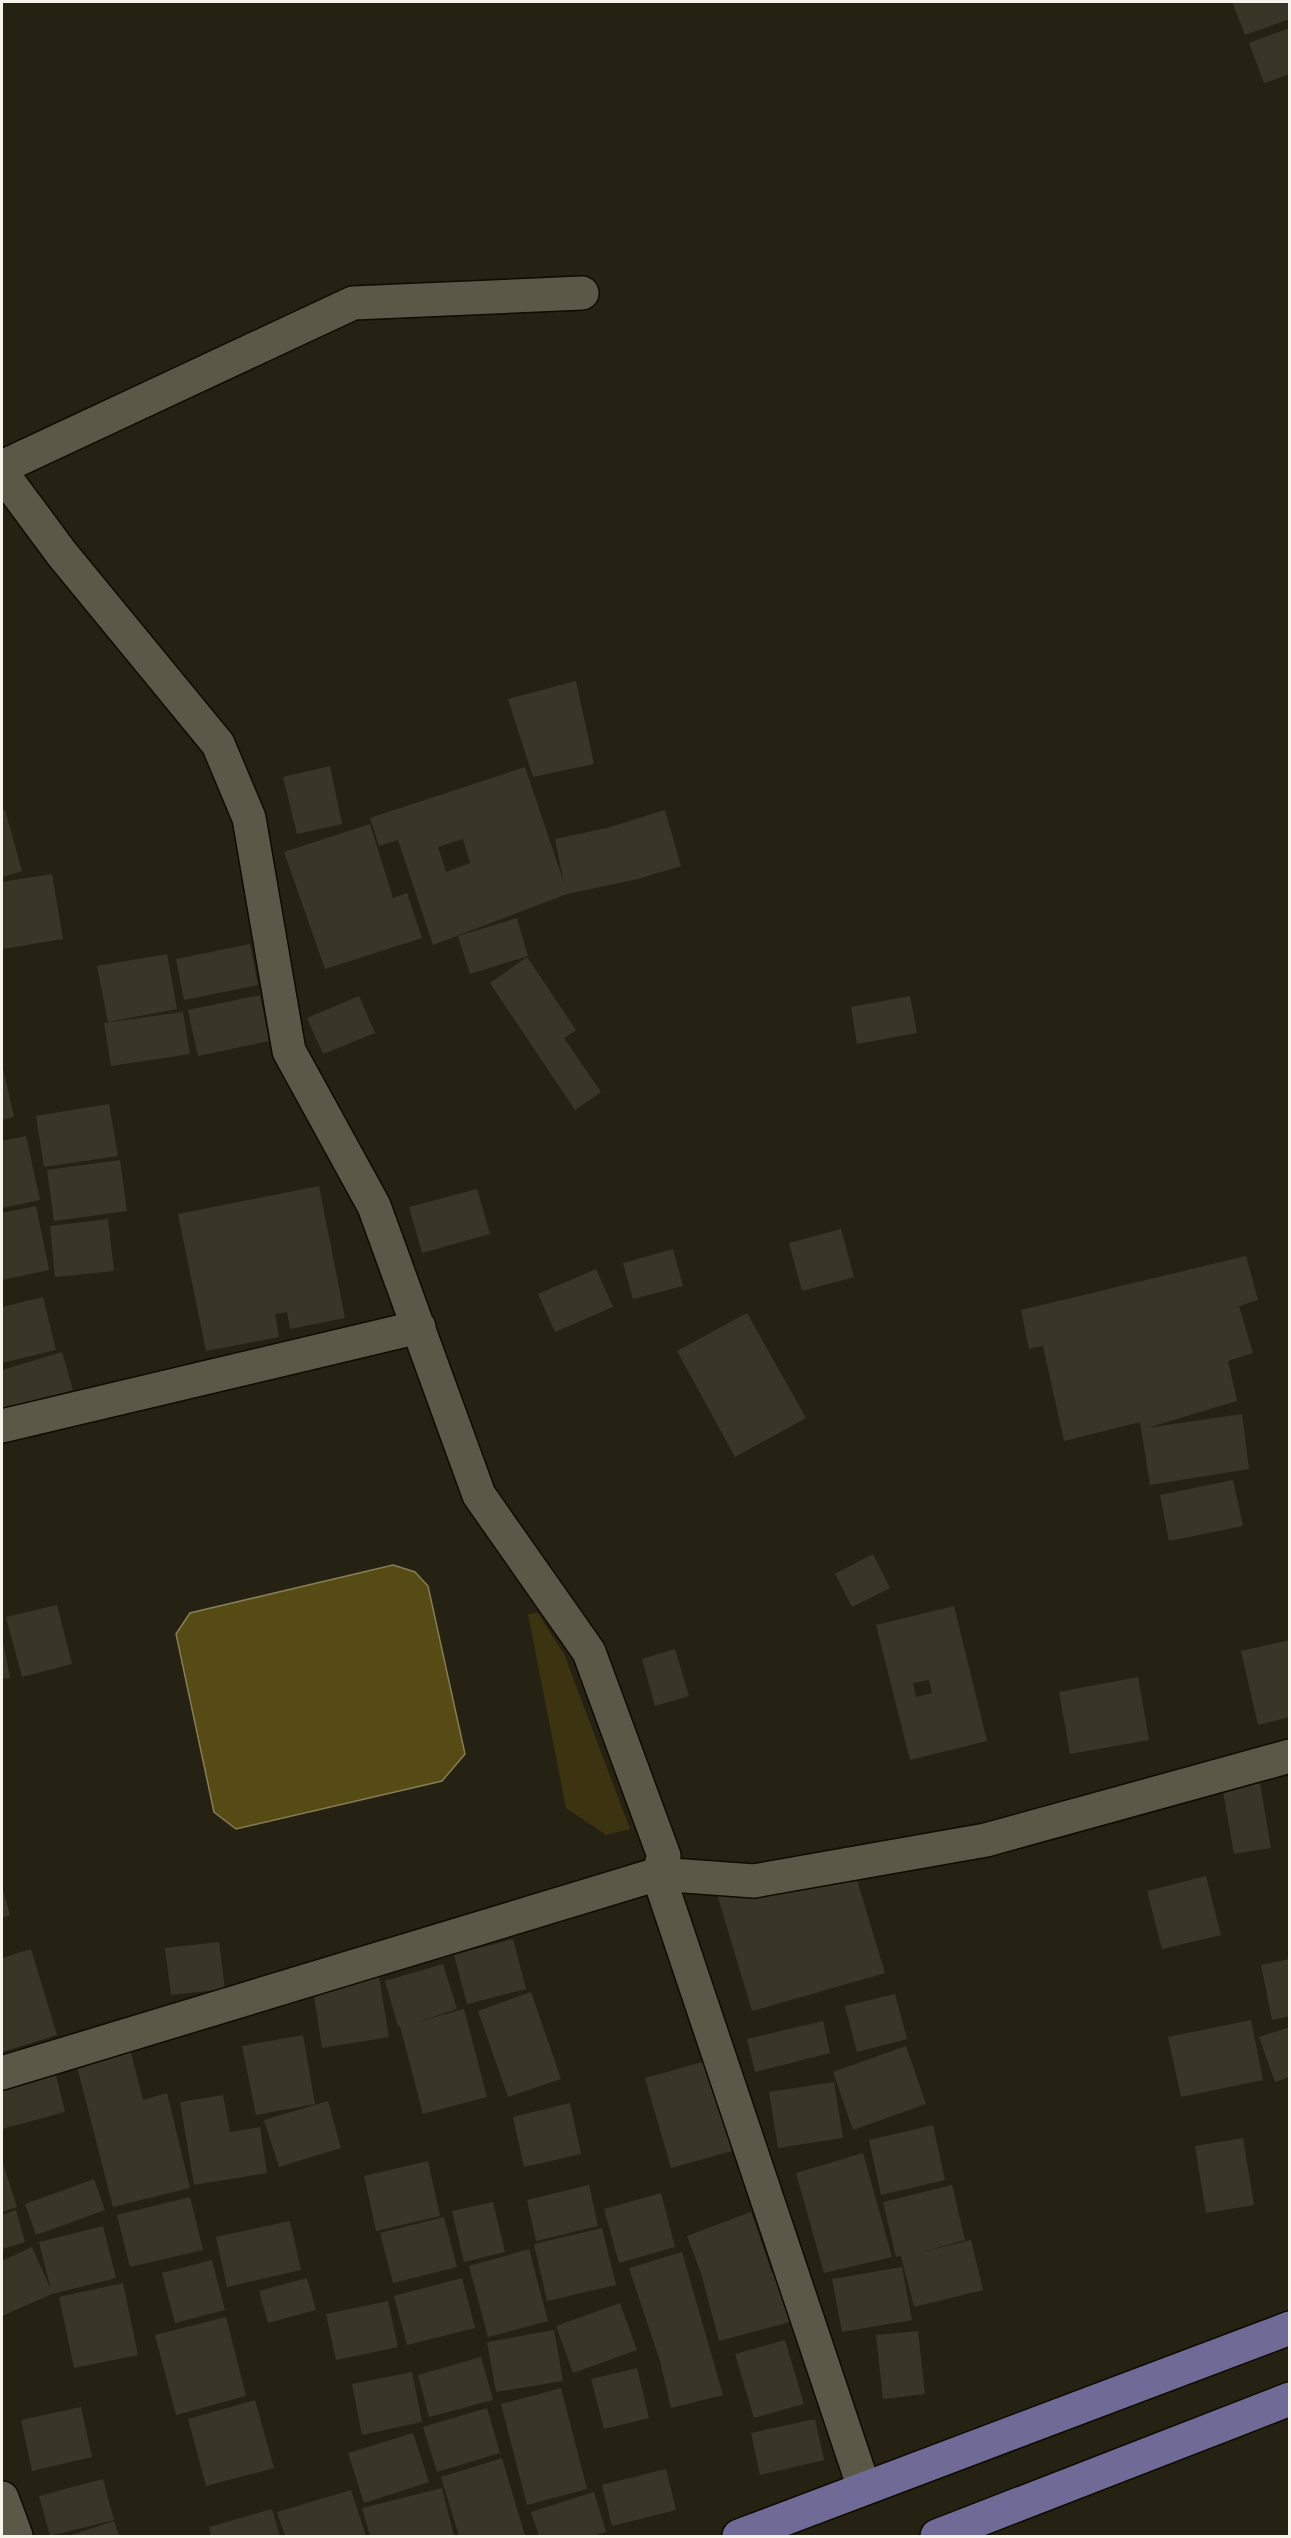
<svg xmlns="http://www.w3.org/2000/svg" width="1291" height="2538" font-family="'Work Sans',sans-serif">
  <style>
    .green { fill: #3c3311 }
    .water { fill: #564a15; stroke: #867d55; stroke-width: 1.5 }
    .building { fill: #3a3627; fill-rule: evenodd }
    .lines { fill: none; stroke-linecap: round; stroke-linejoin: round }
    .street-casing { stroke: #0f0b01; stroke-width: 36 }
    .primary-casing { stroke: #0f0b01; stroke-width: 36 }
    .street { stroke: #5c5847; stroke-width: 33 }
    .primary { stroke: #6f6a96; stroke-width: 33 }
  </style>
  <rect width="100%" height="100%" fill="#262213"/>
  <path class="green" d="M538,1613L564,1654L630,1829L606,1835L566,1808L528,1614Z"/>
  <path class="water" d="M393,1565L415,1572L428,1586L465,1754L442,1781L236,1829L214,1812L176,1634L190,1613Z"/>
  <path class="building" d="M1232,2H1290V19L1245,35Z
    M1290,28V74L1264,83L1249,43Z
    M576,681L594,764L533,777L508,699Z
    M330,766L342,824L297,834L283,777Z
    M525,767L564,883L555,839L607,828L665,810L681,866L638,879L567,894L433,945L398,840L379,846L370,818ZM463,839L470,863L446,872L438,847Z
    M5,810L22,871L2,877V811Z
    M370,824L393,898L407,893L422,938L325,969L284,852Z
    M52,874L63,939L2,949V882Z
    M517,918L528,956L470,974L458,936Z
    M250,944L258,985L184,1000L176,959Z
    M167,954L177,1009L108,1022L97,966Z
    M527,957L576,1030L564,1038L601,1092L575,1110L490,983Z
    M260,995L269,1041L198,1056L188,1010Z
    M359,996L375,1033L323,1054L307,1018Z
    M910,996L917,1033L857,1044L851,1007Z
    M183,1012L190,1054L111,1066L104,1023Z
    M2,1064L14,1117L2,1120Z
    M109,1104L118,1156L44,1167L36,1116Z
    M26,1136L40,1200L2,1208V1141Z
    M120,1160L127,1211L54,1221L47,1170Z
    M319,1186L345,1318L290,1329L287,1312L275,1314L279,1337L206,1351L178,1214Z
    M477,1189L490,1234L422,1253L409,1207Z
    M36,1206L49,1270L2,1280V1213Z
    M108,1219L114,1271L55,1277L50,1226Z
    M841,1229L854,1277L802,1291L789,1243Z
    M673,1249L683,1286L633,1299L623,1263Z
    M1246,1256L1258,1300L1239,1306L1253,1353L1228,1361L1237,1401L1147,1428L1242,1414L1249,1469L1150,1485L1140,1422L1064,1441L1043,1346L1029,1349L1021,1310Z
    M596,1269L613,1307L555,1332L538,1294Z
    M43,1297L56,1350L2,1363V1307Z
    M747,1313L806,1418L735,1457L677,1351Z
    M62,1352L73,1390L2,1410V1370Z
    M1233,1480L1243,1526L1169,1541L1160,1495Z
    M873,1554L890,1588L852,1607L835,1574Z
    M57,1605L72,1664L22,1677L6,1617Z
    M954,1606L987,1741L910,1760L876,1625ZM929,1680L932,1693L916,1697L913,1683Z
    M2,1637L10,1678L2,1679Z
    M1290,1640V1717L1258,1725L1241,1651Z
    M675,1649L689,1696L655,1706L642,1659Z
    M1138,1677L1149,1740L1070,1754L1059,1692Z
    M1257,1766L1271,1848L1234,1854L1220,1774Z
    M850,1857L885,1973L752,2011L717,1894Z
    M1206,1876L1221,1935L1162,1949L1147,1891Z
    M2,1887L10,1915L2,1918Z
    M513,1939L526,1989L467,2004L454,1955Z
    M219,1942L225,1989L171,1995L165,1948Z
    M31,1949L57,2035L2,2052V1958Z
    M1290,1959V2016L1272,2020L1261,1965Z
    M443,1964L457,2009L417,2022L464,2009L487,2097L423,2114L400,2026H398L385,1981Z
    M379,1977L389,2037L322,2048L313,1989Z
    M531,1992L561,2079L508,2097L478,2011Z
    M895,1994L907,2039L857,2052L845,2006Z
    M1251,2020L1263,2080L1181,2097L1168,2037Z
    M823,2021L830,2053L755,2072L747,2039Z
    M1290,2027V2077L1275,2082L1259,2037Z
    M303,2035L315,2104L256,2115L242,2046Z
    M127,2037L143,2100L167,2093L190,2188L113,2207L73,2051Z
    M906,2046L926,2104L853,2130L833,2072Z
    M51,2055L65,2112L2,2129V2068Z
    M706,2061L732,2151L671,2168L645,2078Z
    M834,2082L843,2138L778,2148L769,2092Z
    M223,2095L230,2132L260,2127L267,2173L194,2185L180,2102Z
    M328,2101L341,2148L279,2167L264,2120Z
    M570,2103L581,2154L524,2167L513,2117Z
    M933,2125L945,2180L881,2195L869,2140Z
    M1243,2138L1254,2205L1206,2213L1195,2146Z
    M863,2153L892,2257L824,2273L796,2173Z
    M2,2160L17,2207L2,2212Z
    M428,2161L440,2216L376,2231L364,2176Z
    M94,2179L105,2210L36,2235L25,2204Z
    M589,2185L598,2226L536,2241L527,2200Z
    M952,2185L965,2240L918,2253L971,2240L983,2290L914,2307L901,2256L896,2257L883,2202Z
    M661,2193L675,2247L619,2263L604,2209Z
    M190,2197L203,2250L130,2267L117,2215Z
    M493,2202L505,2252L464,2262L452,2211Z
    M16,2210L25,2242L2,2249V2215Z
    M751,2212L772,2273L802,2264L816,2315L719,2341L701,2273L687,2236Z
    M444,2217L457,2267L393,2283L380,2233Z
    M290,2221L301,2270L227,2287L216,2237Z
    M103,2226L116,2278L52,2294L2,2316V2261L32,2247L51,2290L39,2242Z
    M602,2228L616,2285L547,2301L534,2244Z
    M529,2249L548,2321L488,2337L469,2266Z
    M682,2252L723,2395L671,2408L660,2361L629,2268Z
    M212,2260L225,2310L175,2323L162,2273Z
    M902,2267L912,2320L842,2332L832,2279Z
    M307,2278L316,2310L268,2323L259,2291Z
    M462,2278L475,2328L407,2345L394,2296Z
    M123,2283L138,2355L74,2368L59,2297Z
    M388,2301L398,2347L336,2360L326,2314Z
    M620,2303L637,2350L573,2373L556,2326Z
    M226,2317L246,2396L176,2415L155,2335Z
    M554,2330L563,2381L496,2392L487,2342Z
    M918,2331L925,2394L883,2399L876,2335Z
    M785,2340L804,2404L754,2418L735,2354Z
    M481,2357L493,2400L429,2417L418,2375Z
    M637,2368L649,2418L604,2429L591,2379Z
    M412,2372L422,2422L362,2435L352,2384Z
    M561,2388L587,2489L527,2505L501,2404Z
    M255,2400L274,2468L206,2486L188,2419Z
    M81,2407L92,2457L32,2471L21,2420Z
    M487,2408L500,2453L437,2472L423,2427Z
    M815,2419L824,2460L760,2475L751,2433Z
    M413,2433L429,2482L364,2503L348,2453Z
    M502,2458L525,2536H459L441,2477Z
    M666,2469L676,2510L612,2526L602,2485Z
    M103,2479L114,2520L50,2536L39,2496Z
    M442,2488L454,2536H370L362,2508Z
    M351,2490L366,2536H285L277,2512Z
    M594,2492L606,2532L593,2536H539L531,2512Z
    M272,2509L280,2536H211L209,2527Z
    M114,2521L119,2536H68Z"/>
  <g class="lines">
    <g class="street-casing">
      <path id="street" d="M2,467L353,303L582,293
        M2,473L62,554L218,744L249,818L289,1051L374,1206L479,1495L589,1652L664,1856L658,1874L2,2073
        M2,1426L419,1327
        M864,2488L658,1874L754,1881L986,1840L1290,1756
        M2,2498L16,2536"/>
    </g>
    <g class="primary-casing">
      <path id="primary" d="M739,2536L1290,2328
        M937,2536L1290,2399"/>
    </g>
    <use href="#street" class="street"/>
    <use href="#primary" class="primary"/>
  </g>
  <rect width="1291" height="2538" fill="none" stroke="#f6f4ea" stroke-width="6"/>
</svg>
